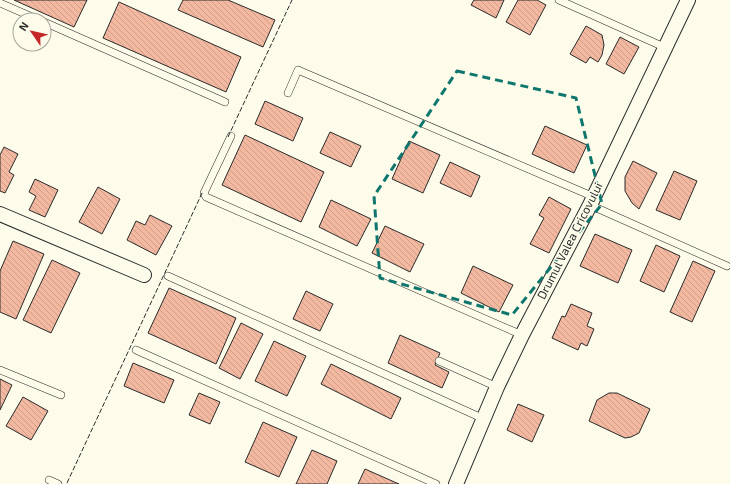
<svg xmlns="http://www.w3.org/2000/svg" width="730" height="484" font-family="'Exo 2',sans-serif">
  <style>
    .building { fill: url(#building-back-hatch); stroke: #2b2b2b }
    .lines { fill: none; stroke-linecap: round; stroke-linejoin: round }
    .lane-casing { stroke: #2b2b2b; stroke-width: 8 }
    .street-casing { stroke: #2b2b2b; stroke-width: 16 }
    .lane { stroke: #fdfbea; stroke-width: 7 }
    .street { stroke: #fdfbea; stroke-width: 14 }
    .fence { stroke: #2b2b2b; stroke-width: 1; stroke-dasharray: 5 2; stroke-linecap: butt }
    .marked { fill: none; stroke: #0f766e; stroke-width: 3; stroke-dasharray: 8 5; stroke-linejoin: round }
    .labels { text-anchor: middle; stroke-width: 3; stroke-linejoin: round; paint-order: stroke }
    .street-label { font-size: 12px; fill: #2b2b2b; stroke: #fdfbea }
  </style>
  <defs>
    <pattern id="building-back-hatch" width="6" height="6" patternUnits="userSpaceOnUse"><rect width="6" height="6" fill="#f2b8a0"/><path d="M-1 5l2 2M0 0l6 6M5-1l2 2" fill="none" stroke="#d09e8a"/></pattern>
  </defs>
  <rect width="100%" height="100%" fill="#fdfbea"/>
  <path class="building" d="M14,0H87L74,27Z
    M183,0H228L275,20L263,47L178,10Z
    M474,0H504L496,18L471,5Z
    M518,0H537L546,5L530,35L506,22Z
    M119,2L241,57L226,92L103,38Z
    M586,26L602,35L604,45L602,55L598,62L590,57L586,63L570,54Z
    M620,37L639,47L624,74L606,64Z
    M265,101L303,118L293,141L255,124Z
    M545,126L587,145L574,173L532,154Z
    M330,132L361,146L351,167L320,153Z
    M245,135L324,172L301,222L222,185Z
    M409,141L440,155L423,193L392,179Z
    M4,147L18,154L9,172L14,175L5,193L0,191V155Z
    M633,161L657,173L639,209L632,203L625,191V177Z
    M450,162L480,176L471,197L440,183Z
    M674,171L697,181L680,220L656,210Z
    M35,179L58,190L45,217L29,210L36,196L29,192Z
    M98,187L120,199L102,234L79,222Z
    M549,197L571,209L549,253L530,244L544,218L539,215Z
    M331,200L371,219L357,246L319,227Z
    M150,215L172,226L156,255L127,240L136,221L145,225Z
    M385,226L424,244L410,272L372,253Z
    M595,234L632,250L618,283L580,266Z
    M13,241L44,254L16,319L0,312V271Z
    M656,245L680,256L664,292L640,281Z
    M52,260L80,273L51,333L23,320Z
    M693,261L715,271L692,322L670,312Z
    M473,266L513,285L499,312L461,293Z
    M169,288L236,318L216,364L148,333Z
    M306,291L333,304L320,331L293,319Z
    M571,304L592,313L587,326L594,329L587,346L581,343L578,350L552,338L562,316L565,317Z
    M241,323L263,334L240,379L219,368Z
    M400,335L440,353L435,365L449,372L442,388L388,363Z
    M274,341L306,356L287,396L255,381Z
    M133,363L174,380L164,403L124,386Z
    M331,364L401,398L391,419L321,384Z
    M0,379L12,385L0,410Z
    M199,393L220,402L210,424L189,415Z
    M609,393H617L650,409L639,433L631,437L625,438L589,421L597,400Z
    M23,397L48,411L31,440L6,426Z
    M518,404L544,415L532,442L507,430Z
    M263,422L297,437L279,477L245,462Z
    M312,450L337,461L327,484H296Z
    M365,469L399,484H358Z"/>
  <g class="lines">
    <g class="lane-casing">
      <path id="lane" d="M559,0L664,47
        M0,3L39,20
        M44,22L225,102
        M288,93L298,70L594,197
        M231,136L204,193L206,197L522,335
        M590,205L727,266
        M168,276L484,419
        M136,350L436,484
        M439,361L497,387
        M0,370L61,395
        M49,480L58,484"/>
    </g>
    <g class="street-casing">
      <path id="street" d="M0,214L144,275
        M456,484L497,387L522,335L590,205L688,0"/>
    </g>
    <use href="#lane" class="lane"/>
    <use href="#street" class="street"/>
    <path class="fence" d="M228,137L292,0
      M67,483L203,191"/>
  </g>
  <path class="marked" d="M457,71L576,98L602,204L512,315L380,278L374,196Z"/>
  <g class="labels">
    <g class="street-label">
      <text transform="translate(570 241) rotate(-63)" y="4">Drumul Valea Cricovului</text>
    </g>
  </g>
  <g transform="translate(32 32) rotate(304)"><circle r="19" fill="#fdfbea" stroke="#a9a89e"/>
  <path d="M0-3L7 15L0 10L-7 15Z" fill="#c62828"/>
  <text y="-6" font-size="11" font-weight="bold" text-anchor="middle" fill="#2b2b2b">N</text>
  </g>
</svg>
